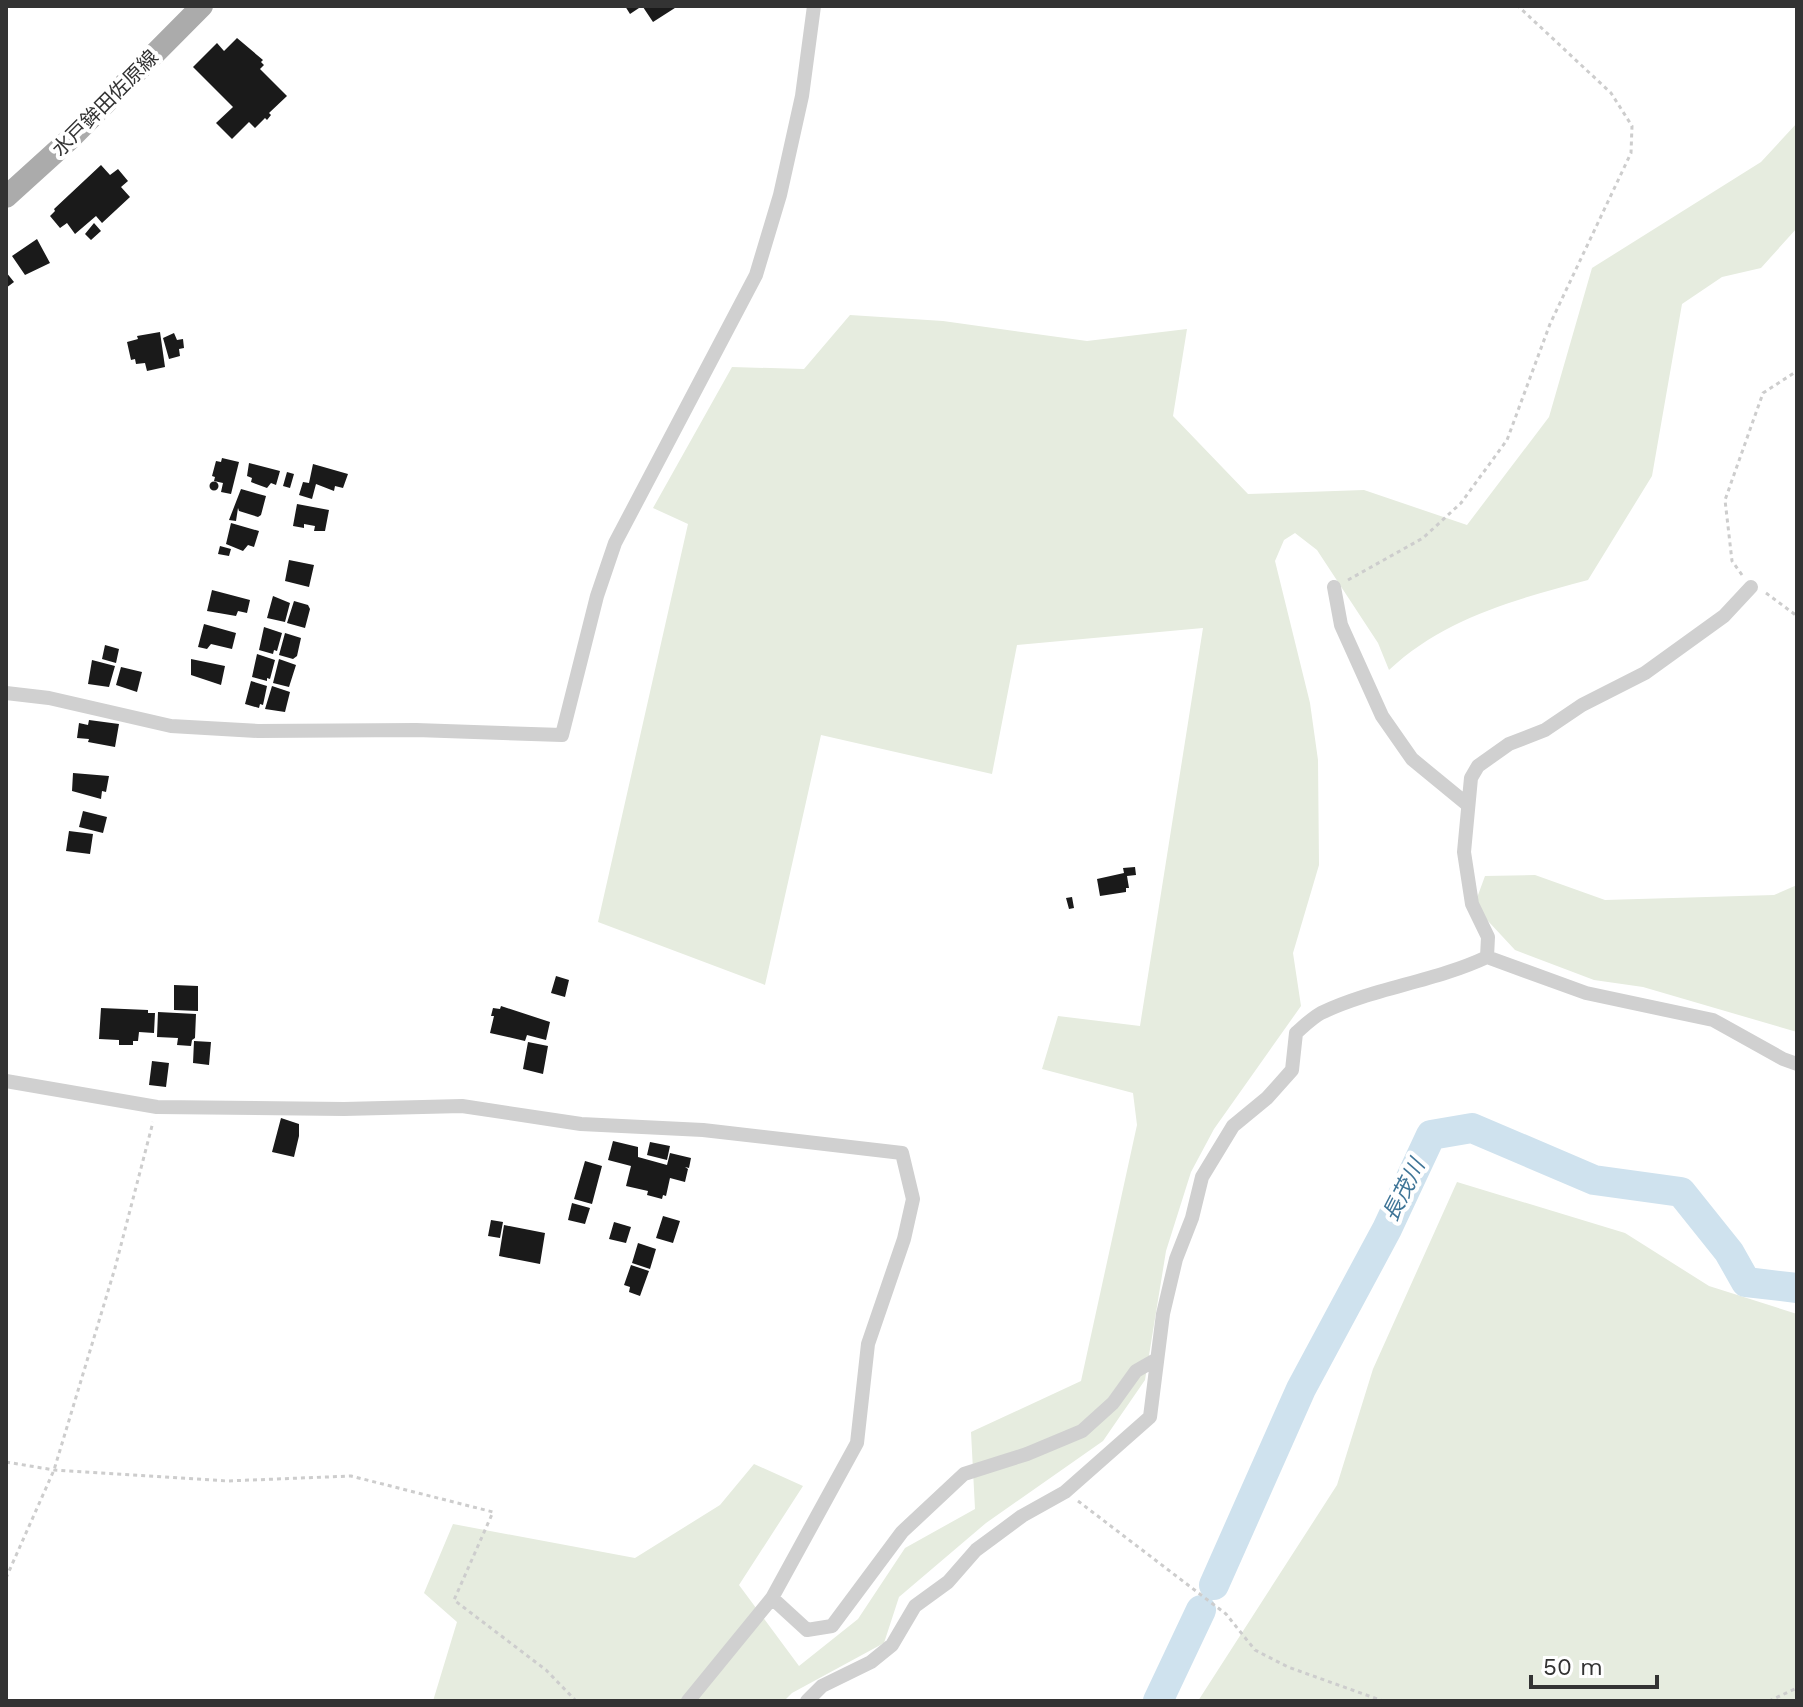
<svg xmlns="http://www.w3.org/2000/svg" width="1803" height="1707" font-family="'Work Sans','Noto Sans JP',sans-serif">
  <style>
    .green { fill: #e6ecdf }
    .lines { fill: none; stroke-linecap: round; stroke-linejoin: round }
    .river { stroke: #cfe2ee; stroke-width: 30 }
    .building { fill: #1a1a1a }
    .path { stroke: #cdcdcd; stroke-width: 3; stroke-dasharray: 4 4; stroke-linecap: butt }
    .minor { stroke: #d0d0d0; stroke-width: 14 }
    .primary { stroke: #ababab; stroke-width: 22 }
    .labels { text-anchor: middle; stroke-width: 8; stroke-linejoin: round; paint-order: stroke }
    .street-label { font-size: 20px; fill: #333; stroke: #fff }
    .water-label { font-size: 22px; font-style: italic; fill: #3f7597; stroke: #fff }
  </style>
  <rect width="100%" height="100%" fill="#fff"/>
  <path class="green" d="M1797,123V228L1761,268L1722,277L1682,304L1652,476L1588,580C1517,599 1444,618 1389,670L1378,643L1317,550L1295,533L1284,540L1275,561L1310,703L1318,760L1319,865L1293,953L1301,1006L1214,1129L1191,1172L1166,1251L1145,1380L1103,1441L986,1523L899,1597L884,1643L792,1693L784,1701H433L457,1622L424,1593L453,1524L635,1558L720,1505L754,1464L803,1486L739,1585L799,1666L858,1619L905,1548L975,1509L971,1432L1081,1381L1137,1125L1133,1093L1042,1069L1058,1016L1140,1026L1203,628L1017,645L992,774L821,735L765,985L598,922L688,524L653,508L732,367L804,369L850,315L943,321L1087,341L1187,329L1173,416L1248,494L1364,490L1467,525L1549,417L1592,268L1761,162Z
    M1535,875L1605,900L1774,895L1797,885V1032L1643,987L1594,980L1515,950L1474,906L1485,876Z
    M1457,1182L1625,1233L1709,1286L1797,1314V1701H1198L1337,1485L1373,1369Z"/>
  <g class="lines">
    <path class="river" d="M1214,1585L1301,1389L1387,1229L1431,1135L1472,1128L1594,1180L1681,1192L1729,1252L1746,1282L1797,1288
      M1158,1701L1201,1610"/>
  </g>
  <path class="building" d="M625,6H642L630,14Z
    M645,6H678L653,22L643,7Z
    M237,38L263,60L261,62L264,65L260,69L287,96L269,113L271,115L267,120L265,118L255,128L249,122L232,139L216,123L233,107L193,67L217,43L224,51Z
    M101,165L110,175L118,169L128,181L121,187L130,197L102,223L96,216L75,234L67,223L60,228L50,216L55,211L54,209Z
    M94,223L101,231L91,240L85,234Z
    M37,239L50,263L25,275L12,256Z
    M6,272L14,282L6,288Z
    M160,332L165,367L147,371L145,363L136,364L135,359L131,360L127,342L138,339L137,336Z
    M174,333L177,340L183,339L184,348L179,349L180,356L169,359L163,338Z
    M222,458L239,462L231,494L221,492L223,483L214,481L215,477L212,476L216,461L221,462Z
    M249,463L280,471L276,485L271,483L267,488L251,482L252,478L247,476Z
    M313,464L348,474L343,488L335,486L334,491L316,484L312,499L299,495L303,482L309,483Z
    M287,472L294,474L290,488L283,486Z
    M209.5 486a4.5 4.5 0 1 1 9 0a4.5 4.5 0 1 1-9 0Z
    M241,489L266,496L261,515L258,517L239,511L238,508L236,521L229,520Z
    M297,504L329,510L325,531H314L315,526L304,524V528L293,526Z
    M231,523L259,531L254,547L248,545L243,551L226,544Z
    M220,546L231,549L229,556L218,554Z
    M289,560L314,565L309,587L285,581Z
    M212,590L250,600L247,613L238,611L236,616L207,611Z
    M273,596L290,603L285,622L267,618Z
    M294,601L308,605L310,609L305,628L287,623Z
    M204,624L236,633L232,649L211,644L207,649L198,647Z
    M264,627L282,633L277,651L274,650L273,654L259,650Z
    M285,633L301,638L297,656L293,659L279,655Z
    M105,645L119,649L116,663L102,659Z
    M257,654L275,660L270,679L267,678V681L252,677Z
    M191,659L225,666L221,685L191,675Z
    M279,659L296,665L289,687L273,683Z
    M92,660L115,666L109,687L88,684Z
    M121,667L142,672L137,692L116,685Z
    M251,681L267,686L263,705L260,704L259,708L245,704Z
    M272,686L290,692L285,712L265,709Z
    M89,720L119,724L115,747L88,742L89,739L77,738L79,723L88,725Z
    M73,773L109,776L106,792L102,791L101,799L72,791Z
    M83,811L107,817L103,833L79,827Z
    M69,831L93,834L90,854L66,851Z
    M1135,867L1136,875L1127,876L1129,888H1126V892L1100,896L1097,879L1124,873L1123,868Z
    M1072,897L1074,908L1069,909L1066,898Z
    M556,976L569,980L565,997L551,993Z
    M174,985L198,986V1011L174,1010Z
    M501,1006L550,1022L546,1040L527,1035L525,1041L490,1033L494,1016H491L493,1008L500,1009Z
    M101,1008L148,1010V1013H155L154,1033L139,1032L138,1041H133V1045H119V1040L99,1039Z
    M158,1012L196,1014L195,1038L192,1040L191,1046L177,1045L178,1038L157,1037Z
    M194,1041L211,1042L209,1065L193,1063Z
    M528,1042L548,1046L543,1074L523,1069Z
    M152,1061L169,1063L166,1087L149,1085Z
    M281,1118L299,1124V1136L294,1157L272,1152Z
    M613,1141L638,1147V1157L667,1165L670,1153L691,1158L689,1168L685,1167L688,1169L685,1182L670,1178L666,1196L663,1195L662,1199L647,1195L648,1191L626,1186L631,1166L608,1160Z
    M650,1142L670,1146L667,1160L647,1155Z
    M585,1161L602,1166L592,1204L574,1199Z
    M572,1203L590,1208L585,1224L568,1220Z
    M663,1216L680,1221L673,1243L656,1238Z
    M491,1220L503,1222L500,1238L488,1236Z
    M614,1222L631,1227L626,1243L609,1239Z
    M504,1225L545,1233L540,1264L499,1256Z
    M638,1243L656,1249L650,1269L632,1263Z
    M631,1265L649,1271L640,1296L629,1292L630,1287L624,1285Z"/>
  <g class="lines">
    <path class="path" d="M1742,575L1732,561L1725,500L1763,393L1797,371
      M1348,580L1423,538L1461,503L1507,440L1550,324L1631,153L1632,126L1611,93L1518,6
      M1766,593L1797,616
      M6,1462L54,1470L227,1481L351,1476L493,1512L454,1600L546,1670L576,1701
      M1078,1501L1226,1614L1255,1650L1288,1667L1383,1701
      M6,1578L54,1470L115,1268L153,1122
      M1769,1701L1797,1688"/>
    <path class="minor" d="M1334,587L1341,625L1382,716L1412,759L1468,805
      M6,693L49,698L171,726L258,731L416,730L562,735L597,596L615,543L756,275L780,195L802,96L814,6
      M1487,957L1488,937L1472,904L1464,852L1471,778L1478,766L1509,744L1545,730L1582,705L1645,673L1724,616L1751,587
      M6,1081L157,1107L344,1109L462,1106L581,1124L703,1130L902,1153L913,1199L904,1239L868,1344L857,1443L772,1598L688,1701
      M772,1598L807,1630L832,1626L902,1532L964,1474L1027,1454L1082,1431L1113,1403L1136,1371L1157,1359
      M807,1701L822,1686L871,1662L892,1645L915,1606L948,1582L976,1550L1022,1516L1065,1492L1150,1417L1163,1314L1176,1259L1192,1218L1202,1177L1233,1126L1267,1098L1292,1070L1296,1033C1304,1026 1312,1018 1321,1013C1373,988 1434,982 1487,957L1586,993L1713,1020L1783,1059L1797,1064"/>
    <path class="primary" d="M6,197L70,139L202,6"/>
  </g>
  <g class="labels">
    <g class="street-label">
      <text transform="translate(105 103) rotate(-45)" y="7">水戸鉾田佐原線</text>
    </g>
    <g class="water-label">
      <text transform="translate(1403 1190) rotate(-63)" y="8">長茂川</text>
    </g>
  </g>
  <rect width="1803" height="1707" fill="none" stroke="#333333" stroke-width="16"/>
  <path d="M1531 1675v12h126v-12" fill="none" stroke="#333333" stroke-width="4"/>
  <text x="1543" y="1675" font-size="24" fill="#333333" stroke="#ffffff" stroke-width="6" paint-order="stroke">50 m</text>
</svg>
